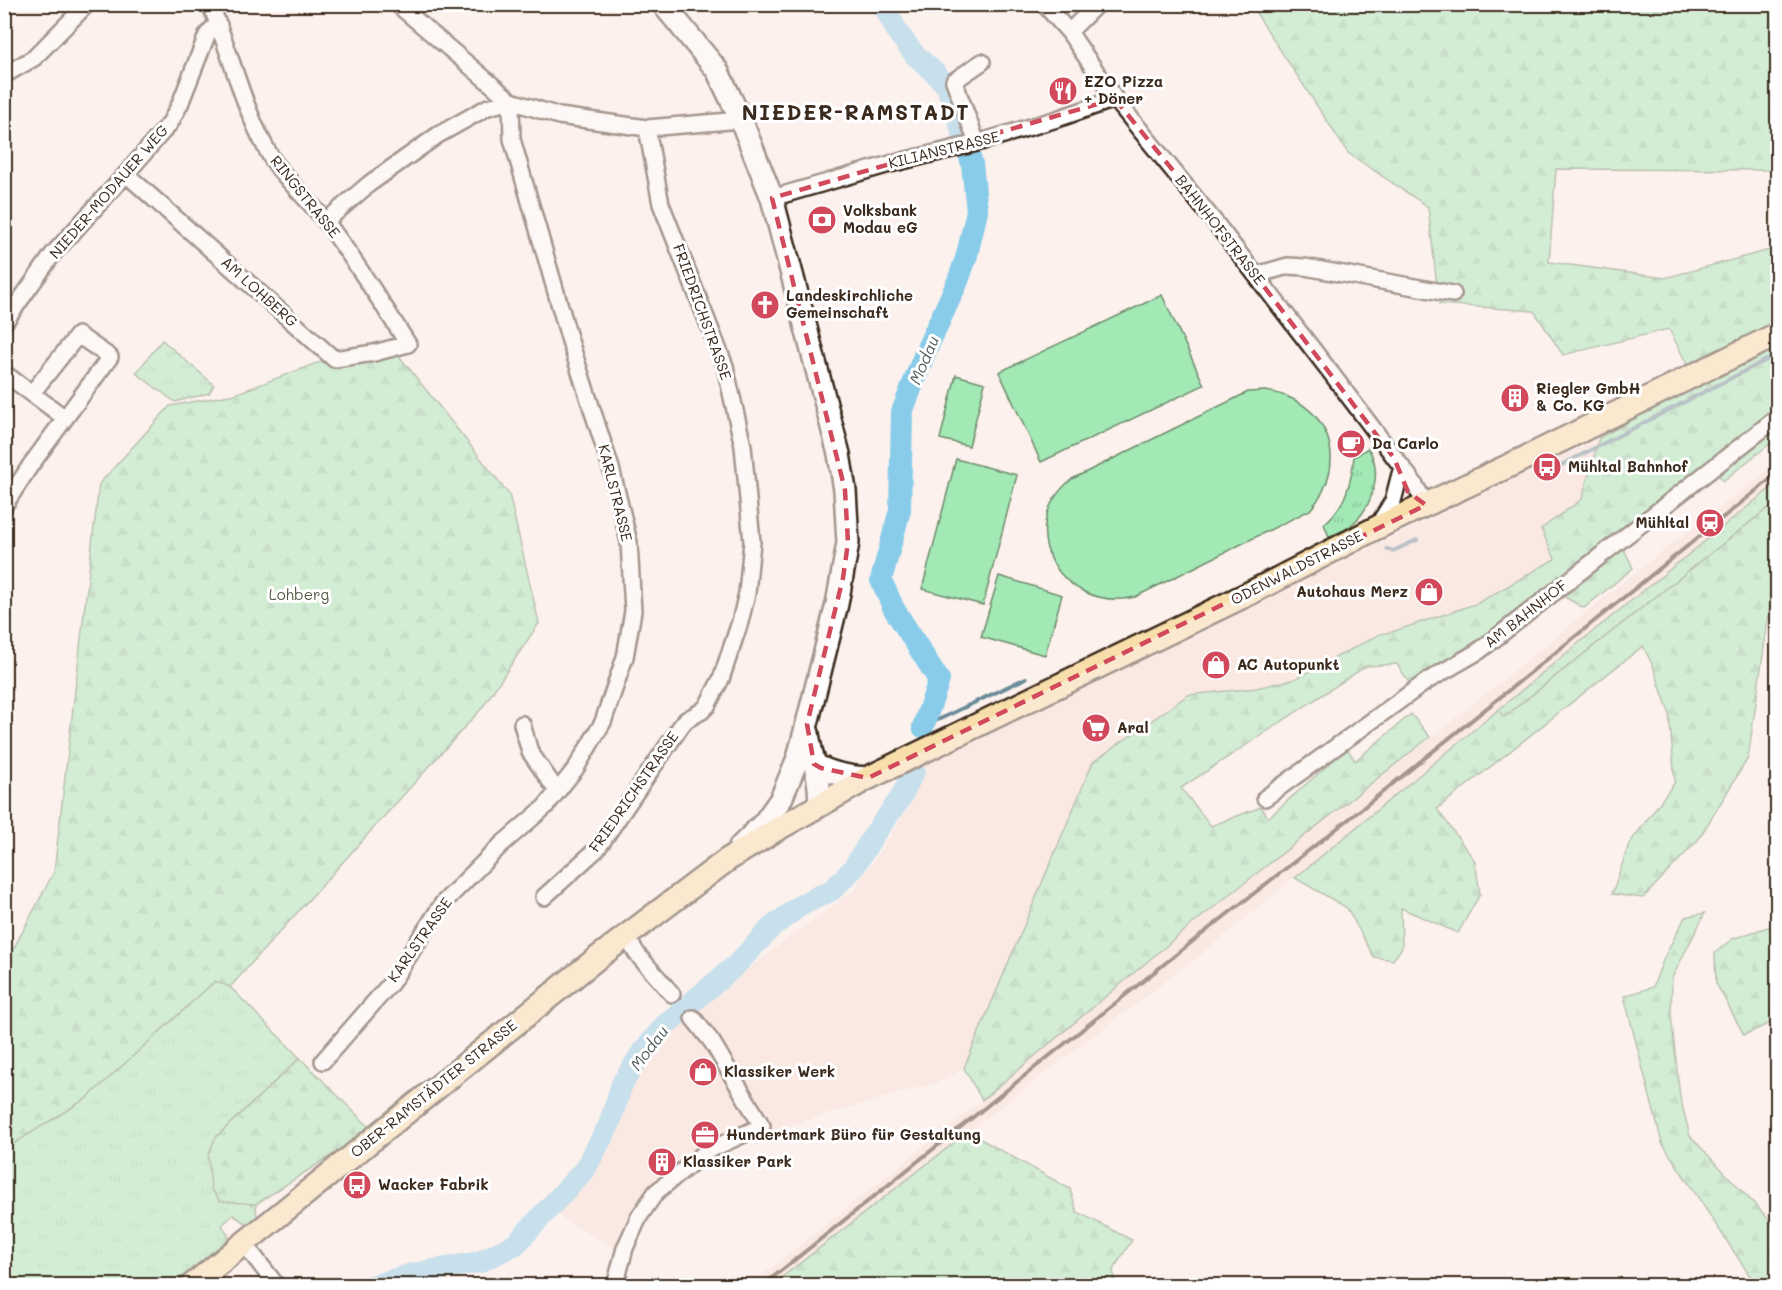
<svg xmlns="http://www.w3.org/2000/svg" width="1782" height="1290" font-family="Mali,sans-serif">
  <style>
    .built { fill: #f8e0d8 }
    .grass { fill: url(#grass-tufts); stroke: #6e8a6a; stroke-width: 1.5 }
    .forest { fill: url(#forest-firs); stroke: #6e8a6a; stroke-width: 1.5 }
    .pitch { fill: #a2e9b6; stroke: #6e8a6a; stroke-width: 1.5 }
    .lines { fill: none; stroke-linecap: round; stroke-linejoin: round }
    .stream { stroke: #6a8b98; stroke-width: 4 }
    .river { stroke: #89ccea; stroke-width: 22 }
    .minor-casing { stroke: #3b2a1e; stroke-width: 20 }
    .secondary-casing { stroke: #3b2a1e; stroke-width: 26 }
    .primary-casing { stroke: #3b2a1e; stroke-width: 27 }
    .minor { stroke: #fff; stroke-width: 15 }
    .secondary { stroke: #fff; stroke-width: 21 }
    .primary { stroke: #f8deab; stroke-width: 22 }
    .rail { stroke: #3b2a1e; stroke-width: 4 }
    .marked { fill: none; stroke: #d1495b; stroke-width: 4.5; stroke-dasharray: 12 8; stroke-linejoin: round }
    .labels { text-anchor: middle; stroke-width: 6; stroke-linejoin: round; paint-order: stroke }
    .poi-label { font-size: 15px; font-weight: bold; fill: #3b2a1e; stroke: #fff; text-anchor: start }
    .street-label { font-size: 15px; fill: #3b2a1e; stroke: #fff }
    .park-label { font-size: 15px; fill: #555a44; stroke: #fff }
    .water-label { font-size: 16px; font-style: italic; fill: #525b5b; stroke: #fff }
    .district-label { font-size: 21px; font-weight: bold; letter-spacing: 1.5px; fill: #3b2a1e; stroke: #fff }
  </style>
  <defs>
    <pattern id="grass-tufts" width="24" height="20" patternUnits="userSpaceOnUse" patternTransform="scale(1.5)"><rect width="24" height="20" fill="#a2e9b6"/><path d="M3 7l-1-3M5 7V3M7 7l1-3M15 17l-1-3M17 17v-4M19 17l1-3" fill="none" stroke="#8cc89c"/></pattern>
    <pattern id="forest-firs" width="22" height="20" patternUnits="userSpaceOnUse" patternTransform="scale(1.5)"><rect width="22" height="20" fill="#a2e9b6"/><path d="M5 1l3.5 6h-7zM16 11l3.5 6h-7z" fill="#8cc89c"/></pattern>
  </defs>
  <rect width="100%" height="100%" fill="#fcf1ed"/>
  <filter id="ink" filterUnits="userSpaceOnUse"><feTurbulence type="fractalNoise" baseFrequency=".0167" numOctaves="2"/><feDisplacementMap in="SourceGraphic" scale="12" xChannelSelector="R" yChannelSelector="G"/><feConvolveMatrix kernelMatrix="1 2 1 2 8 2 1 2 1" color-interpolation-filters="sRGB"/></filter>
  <g filter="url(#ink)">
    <path class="built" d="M1599,438L1582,499L1542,529L1555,559L1478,603L1392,632L1380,634L1295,679L1256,688L1093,762L964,1068L944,1080L764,1133L705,1162L644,1219L630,1257L555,1214L588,1174L615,1125L632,1078L699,1005L854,890L910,805L927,761Z
      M1777,463V483L1575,646L1208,949L968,1132L772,1285L749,1286L982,1100L1190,926L1467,709L1633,574Z"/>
    <path class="grass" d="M162,340L214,385L209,393L175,402L136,373Z
      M1368,448C1384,472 1372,509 1350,526C1344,531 1336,533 1329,537L1324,524C1346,506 1351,483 1354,457Z
      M1777,483V501L1504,717L1498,710L1575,646Z
      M215,981L230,987L300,1058L216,1137L251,1205L256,1204L257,1218C248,1229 242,1220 233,1215L222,1225L228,1235L227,1244L176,1285L5,1286V1149L87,1098Z"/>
    <path class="forest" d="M1262,4H1443L1451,9L1455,4L1777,5V170L1556,169L1549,262L1665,278L1777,248V438L1723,481L1708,461L1617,534L1633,568L1584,608L1549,588L1488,633L1410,684L1397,664L1366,666L1181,788L1211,826L1261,807L1268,818L1347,748L1355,761L1411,714L1430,737L1190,926L982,1100L964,1068L1093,762L1188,695L1256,688L1295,679L1380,634L1392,632L1478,603L1555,559L1541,529L1582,499L1599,438L1697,384L1669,329L1563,355L1534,311L1439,304L1428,207L1348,153L1254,10Z
      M395,351L509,494L539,623L482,708L230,987L215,981L87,1098L5,1149V965L54,872L99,484L170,406L235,394L317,363Z
      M1777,501V601L1770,606L1748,758L1698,840L1643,898L1612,894L1629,844L1675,782L1669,712L1653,666L1643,646L1437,809L1475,861L1480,894L1458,933L1401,908L1402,948L1393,960L1374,957L1347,908L1295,878L1498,710L1504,717Z
      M1705,913L1672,978L1671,1015L1680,1097L1690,1136L1777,1228V1285H1756L1662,1143L1624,996L1653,987L1663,960L1685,917Z
      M1777,924V1020L1744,1035L1716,983L1715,953L1732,939Z
      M300,1058L370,1128L360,1137L256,1204L220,1201L211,1189L208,1155L216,1137Z
      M968,1132L1070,1189L1077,1212L1132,1240L1113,1270L1116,1285H772Z"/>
    <path class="pitch" d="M1162,295L1204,385L1041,462L999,372Z
      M956,375L985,383L969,446L940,439Z
      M1265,391C1328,399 1352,462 1310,510L1135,597C1063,614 1010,529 1072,479L1248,392Z
      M956,459L1017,475L983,605L922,589Z
      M999,576L1062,595L1045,655L981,637Z"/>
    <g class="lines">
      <path class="stream" d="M1542,475L1778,354
        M1387,549L1393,551L1417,540
        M923,727L1026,678"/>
      <path class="river" d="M883,4L898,33L915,55L935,73L946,85L954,104L972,164L977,211L967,255L958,281L927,348L902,412L900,510L881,580L894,609L939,680L923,727
        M372,1286L412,1274L479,1262L516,1244L585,1169L609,1125L622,1084L641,1054L664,1026L735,966L772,927L801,905L832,890L853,869L873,836L900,799L914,771"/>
      <g class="minor-casing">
        <path id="minor" d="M397,4L511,101
          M1044,4L1069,32L1115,99L1218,226L1331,373L1414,483L1426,505
          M1069,32L1097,4
          M4,75L34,58L87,4
          M977,143L954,81L982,62
          M126,174L334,359L374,353L408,344C382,303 356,262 327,223C310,201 285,180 271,157C243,110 232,55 210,4
          M772,198L890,164L977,143L1057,119L1115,99
          M326,221L369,184L438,135L488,107L511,101
          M1256,275L1288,266L1305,267L1453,294
          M4,323L53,254L126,174L170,123L180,104L207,35L212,29L219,25
          M4,373L65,418
          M4,506L30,466L110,357L78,335L32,393
          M1376,528L1393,501L1400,474
          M522,724L530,752L557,791
          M1265,798L1427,681L1479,651L1778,417
          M544,897L597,849L681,726L686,720L702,711L707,706L721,679L740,622L747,593L752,542L743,446L725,366L661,204L647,128
          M626,936L637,954L672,994
          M323,1061L391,983L443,903L502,844L545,807L576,768L603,722L625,657L633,611L629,542L611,468L570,341L512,139L511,101L559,116L647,128L741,120
          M243,1242L277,1286
          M615,1286L625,1248L639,1217L656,1192L707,1151L762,1126L712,1042L693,1018"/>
      </g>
      <g class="secondary-casing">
        <path id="secondary" d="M663,4L717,70L741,120L772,198L839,454L845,490L848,543L837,604L807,724L798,758L781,799L764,823L740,847
          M808,733C811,758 822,780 819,805
          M814,764C831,774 848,777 868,778"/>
      </g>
      <g class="primary-casing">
        <path id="primary" d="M191,1286L596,959L727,860L774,831L868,778L1252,592L1376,528L1517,462L1778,334"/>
      </g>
      <use href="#minor" class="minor"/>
      <use href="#secondary" class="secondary"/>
      <use href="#primary" class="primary"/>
      <path class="rail" d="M762,1286L1183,949L1354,815L1778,473"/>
    </g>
  </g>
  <path d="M0 0H1782V1290H0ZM1115,99L1218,226L1394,458L1408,492L1426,505L868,778L821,768L814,764L807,724L843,578L848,543L845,490L772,198Z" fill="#fcf1ed" fill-opacity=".55" fill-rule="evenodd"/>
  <path class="marked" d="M1115,99L1218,226L1394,458L1408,492L1426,505L868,778L821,768L814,764L807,724L843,578L848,543L845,490L772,198Z"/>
  <defs>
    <g id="restaurant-disc" transform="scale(1.5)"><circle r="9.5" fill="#d1495b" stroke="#fff"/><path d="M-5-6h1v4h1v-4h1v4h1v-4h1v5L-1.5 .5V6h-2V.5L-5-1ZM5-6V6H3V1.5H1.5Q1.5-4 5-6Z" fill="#fff"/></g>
    <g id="bank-disc" transform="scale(1.5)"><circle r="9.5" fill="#d1495b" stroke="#fff"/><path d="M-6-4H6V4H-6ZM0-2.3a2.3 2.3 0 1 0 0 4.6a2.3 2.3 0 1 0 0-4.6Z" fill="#fff"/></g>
    <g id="church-disc" transform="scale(1.5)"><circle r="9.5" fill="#d1495b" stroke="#fff"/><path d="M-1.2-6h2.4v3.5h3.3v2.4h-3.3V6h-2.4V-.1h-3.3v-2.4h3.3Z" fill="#fff"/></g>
    <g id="building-disc" transform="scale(1.5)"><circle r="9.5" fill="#d1495b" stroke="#fff"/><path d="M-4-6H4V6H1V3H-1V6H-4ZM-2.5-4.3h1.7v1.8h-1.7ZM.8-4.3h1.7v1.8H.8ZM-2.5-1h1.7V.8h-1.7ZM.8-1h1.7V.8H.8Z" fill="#fff"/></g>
    <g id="cafe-disc" transform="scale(1.5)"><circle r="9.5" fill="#d1495b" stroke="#fff"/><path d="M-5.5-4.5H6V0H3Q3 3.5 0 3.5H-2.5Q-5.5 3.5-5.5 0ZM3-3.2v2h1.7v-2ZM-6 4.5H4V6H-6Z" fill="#fff"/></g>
    <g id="bus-disc" transform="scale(1.5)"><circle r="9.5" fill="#d1495b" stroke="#fff"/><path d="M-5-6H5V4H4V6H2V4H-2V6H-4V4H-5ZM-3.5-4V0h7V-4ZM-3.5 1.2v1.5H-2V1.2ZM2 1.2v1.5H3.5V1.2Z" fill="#fff"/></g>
    <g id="station-disc" transform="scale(1.5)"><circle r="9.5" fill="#d1495b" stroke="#fff"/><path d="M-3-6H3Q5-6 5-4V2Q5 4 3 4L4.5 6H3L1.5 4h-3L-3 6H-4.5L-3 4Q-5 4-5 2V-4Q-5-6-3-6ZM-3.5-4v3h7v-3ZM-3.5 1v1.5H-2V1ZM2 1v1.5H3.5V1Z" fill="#fff"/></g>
    <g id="shop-disc" transform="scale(1.5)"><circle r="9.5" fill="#d1495b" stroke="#fff"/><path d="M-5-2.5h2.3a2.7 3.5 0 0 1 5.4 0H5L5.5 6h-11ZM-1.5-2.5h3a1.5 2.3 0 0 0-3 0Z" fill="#fff"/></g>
    <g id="supermarket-disc" transform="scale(1.5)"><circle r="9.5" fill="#d1495b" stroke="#fff"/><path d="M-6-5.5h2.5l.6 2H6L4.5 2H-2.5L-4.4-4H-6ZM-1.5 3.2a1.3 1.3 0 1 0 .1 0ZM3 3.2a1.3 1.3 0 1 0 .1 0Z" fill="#fff"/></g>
    <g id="office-disc" transform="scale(1.5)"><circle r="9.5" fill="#d1495b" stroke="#fff"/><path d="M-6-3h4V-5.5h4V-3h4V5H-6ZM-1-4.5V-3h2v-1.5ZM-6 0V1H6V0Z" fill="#fff"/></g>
  </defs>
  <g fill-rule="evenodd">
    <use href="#restaurant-disc" x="1063" y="91"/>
    <use href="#bank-disc" x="822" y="220"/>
    <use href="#church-disc" x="765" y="305"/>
    <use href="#building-disc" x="1515" y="398"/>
    <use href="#cafe-disc" x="1351" y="444"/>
    <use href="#bus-disc" x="1547" y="467"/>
    <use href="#station-disc" x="1710" y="523"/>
    <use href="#shop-disc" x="1429" y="592"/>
    <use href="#shop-disc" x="1216" y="665"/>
    <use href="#supermarket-disc" x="1096" y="728"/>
    <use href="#shop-disc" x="703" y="1072"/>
    <use href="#office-disc" x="705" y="1135"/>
    <use href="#building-disc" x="662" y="1162"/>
    <use href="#bus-disc" x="357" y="1185"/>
  </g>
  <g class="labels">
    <g class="poi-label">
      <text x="1084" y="87">EZO Pizza<tspan x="1084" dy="17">+ Döner</tspan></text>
      <text x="843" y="216">Volksbank<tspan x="843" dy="17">Modau eG</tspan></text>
      <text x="786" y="301">Landeskirchliche<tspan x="786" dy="17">Gemeinschaft</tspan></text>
      <text x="1536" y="394">Riegler GmbH<tspan x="1536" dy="17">&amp; Co. KG</tspan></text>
      <text x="1372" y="449">Da Carlo</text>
      <text x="1568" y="472">Mühltal Bahnhof</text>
      <text x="1689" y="528" text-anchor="end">Mühltal</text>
      <text x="1408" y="597" text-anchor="end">Autohaus Merz</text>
      <text x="1237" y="670">AC Autopunkt</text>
      <text x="1117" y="733">Aral</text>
      <text x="724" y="1077">Klassiker Werk</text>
      <text x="726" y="1140">Hundertmark Büro für Gestaltung</text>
      <text x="683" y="1167">Klassiker Park</text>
      <text x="378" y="1190">Wacker Fabrik</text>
    </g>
    <g class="street-label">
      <text transform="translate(944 150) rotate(-14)" y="5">KILIANSTRASSE</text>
      <text transform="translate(109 192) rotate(-49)" y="5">NIEDER-MODAUER WEG</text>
      <text transform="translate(305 197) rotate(51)" y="5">RINGSTRASSE</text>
      <text transform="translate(1220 230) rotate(52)" y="5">BAHNHOFSTRASSE</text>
      <text transform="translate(259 292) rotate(42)" y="5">AM LOHBERG</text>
      <text transform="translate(702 312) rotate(70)" y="5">FRIEDRICHSTRASSE</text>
      <text transform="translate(615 493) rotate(76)" y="5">KARLSTRASSE</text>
      <text transform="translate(1297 568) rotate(-27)" y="5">ODENWALDSTRASSE</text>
      <text transform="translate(1526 614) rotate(-38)" y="5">AM BAHNHOF</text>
      <text transform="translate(634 792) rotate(-55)" y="5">FRIEDRICHSTRASSE</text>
      <text transform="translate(420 940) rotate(-55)" y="5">KARLSTRASSE</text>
      <text transform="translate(434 1089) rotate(-39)" y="5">OBER-RAMSTÄDTER STRASSE</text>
    </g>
    <g class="park-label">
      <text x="299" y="600">Lohberg</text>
    </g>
    <g class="water-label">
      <text transform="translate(924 360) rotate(-67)" y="6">Modau</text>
      <text transform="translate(649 1048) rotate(-53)" y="6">Modau</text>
    </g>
    <g class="district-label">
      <text x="856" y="120">NIEDER-RAMSTADT</text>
    </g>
  </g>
  <rect width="1782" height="1290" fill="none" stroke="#fff" stroke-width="24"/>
  <rect x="12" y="12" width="1758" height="1266" fill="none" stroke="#3b2a1e" stroke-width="2" filter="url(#ink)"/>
</svg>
